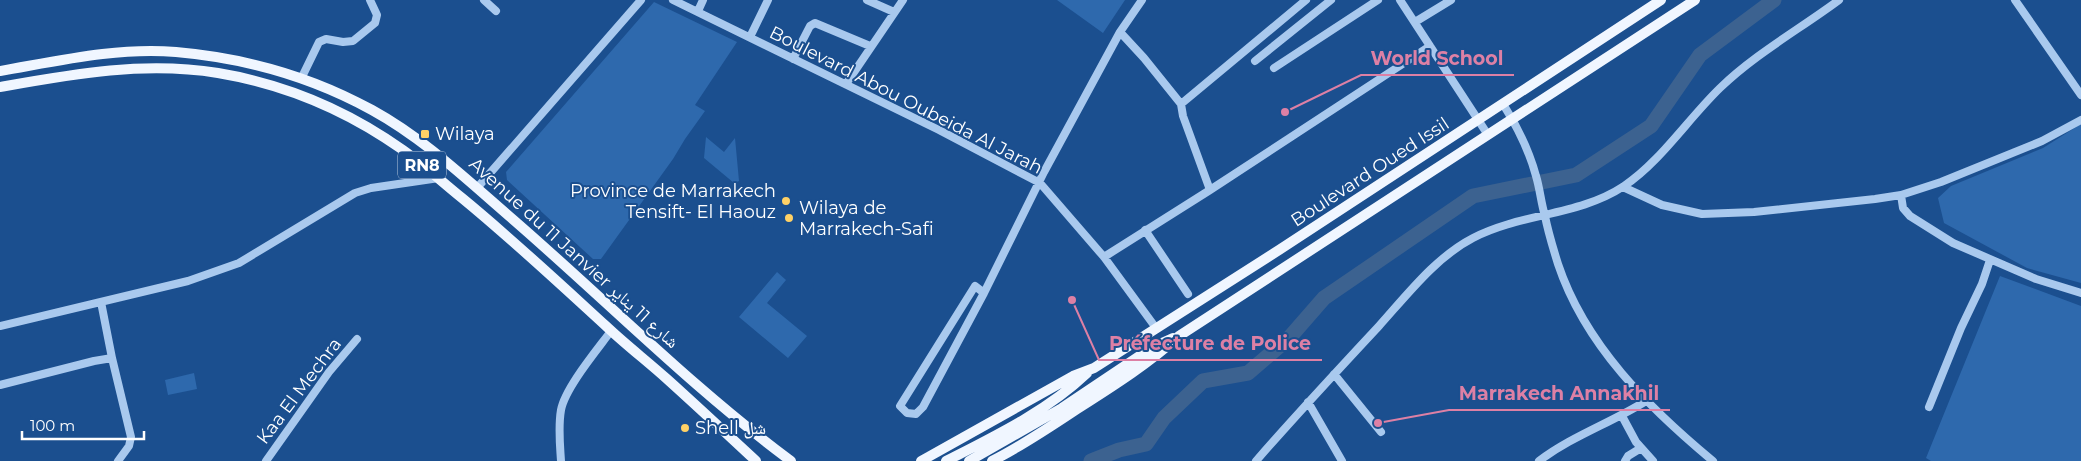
<svg xmlns="http://www.w3.org/2000/svg" width="2081" height="461" font-family="Montserrat,'Noto Naskh Arabic',sans-serif">
  <style>
    .green { fill: #2e69ad }
    .lines { fill: none; stroke-linecap: round; stroke-linejoin: round }
    .river { stroke: #3c6290; stroke-width: 15 }
    .minor { stroke: #a9c9ee; stroke-width: 8 }
    .major { stroke: #f0f6ff; stroke-width: 10 }
    .poi-dot { fill: #ffd166; stroke: #1b4f8f; stroke-width: 2 }
    .labels { text-anchor: middle; stroke-width: 4; stroke-linejoin: round; paint-order: stroke }
    .shield { fill: #1b4f8f; stroke: #bbcadd; stroke-width: 1 }
    .shield-label { font-size: 16px; font-weight: bold; fill: #fff }
    .street-label { font-size: 18px; fill: #fff; stroke: #1b4f8f }
    .poi-label { font-size: 18px; fill: #fff; stroke: #1b4f8f; text-anchor: start }
    .leader { fill: none; stroke: #dd80a5; stroke-width: 2 }
    .callout-dot { fill: #dd80a5; stroke: #1b4f8f; stroke-width: 2 }
    .callout-label { font-size: 19px; text-anchor: middle; font-weight: bold; fill: #dd80a5; stroke: #1b4f8f; stroke-width: 4; stroke-linejoin: round; paint-order: stroke }
  </style>
  <rect width="100%" height="100%" fill="#1b4f8f"/>
  <path class="green" d="M1057,0H1125L1103,33Z
    M654,2L737,42L695,105L705,111L685,139L673,159L601,259H593L507,180L506,172Z
    M2081,124V283L2027,268L1944,223L1938,198L1951,186L2043,148Z
    M706,137L724,152L735,138L739,181L734,183L704,158Z
    M777,272L786,280L767,303L807,336L788,358L739,317Z
    M2000,276L2081,306V461H1931L1926,458Z
    M194,373L197,389L168,395L165,380Z"/>
  <g class="lines">
    <path class="river" d="M1091,461L1119,450L1146,444L1164,418L1203,381L1248,373L1290,337L1324,298L1473,196L1576,175L1651,126L1700,55L1774,0"/>
    <path class="minor" d="M484,0L496,11
      M673,0L939,130L1040,183L1104,257L1156,328
      M867,0L894,12
      M1400,0L1488,135
      M2015,0L2081,95
      M698,11L703,0
      M1415,22L1451,0
      M1120,32L1144,58L1181,104L1183,116L1210,190
      M750,37L768,0
      M793,59L810,26L815,23L870,46
      M1255,61L1331,0
      M1274,68L1378,0
      M301,79L319,42L326,39L343,42L353,41L375,23L377,15L370,0
      M846,84L903,0
      M1181,104L1306,0
      M1503,104C1517,126 1529,150 1536,176C1540,189 1541,203 1545,216C1548,232 1553,248 1558,264C1585,345 1649,408 1713,461
      M1623,187L1662,205L1702,214L1754,212L1875,199L1901,195L1941,182L2042,141L2081,120
      M477,188L641,0
      M1901,195L1903,208L1910,216L1953,243L2036,279L2081,293
      M1145,230L1188,294
      M1104,257L1210,190L1430,46
      M984,293L975,286L900,406L907,413L916,414L923,407L984,293L1044,172L1120,32L1142,0
      M101,302L112,358
      M0,326L188,281L239,263L355,193L371,188L439,178
      M1334,374L1381,432
      M0,385L94,361L112,358L131,437L129,446L118,461
      M1308,402L1342,461
      M1929,407L1961,328L1982,284L1990,260
      M1622,416L1636,442L1653,461
      M266,461L329,372L357,339
      M561,461C560,445 558,427 561,410C565,388 597,350 611,331
      M1256,461C1296,415 1338,370 1379,326C1407,295 1436,257 1473,238C1521,213 1579,216 1624,186C1660,162 1688,119 1720,88C1755,54 1800,29 1839,0
      M1539,461C1572,436 1611,423 1646,401
      M1625,461L1628,456L1641,448"/>
    <path class="major" d="M0,71C58,61 117,47 176,52C245,58 312,77 372,110C423,138 465,178 509,216C603,297 691,387 791,461
      M0,87C73,74 144,61 218,73C284,84 348,111 403,150C424,165 442,182 462,198C512,239 559,283 606,326C626,345 647,361 667,379C697,406 727,434 756,461
      M921,461L1073,376L1094,368L1279,250L1661,0
      M946,461C995,436 1047,411 1087,373
      M969,461L1062,408L1153,347L1173,338
      M992,461C1020,447 1047,429 1074,411C1110,388 1147,365 1179,336L1695,0"/>
  </g>
  <g class="poi-dot">
    <rect x="420" y="129" width="10" height="10" rx="2.5"/>
    <circle cx="786" cy="201" r="5"/>
    <circle cx="789" cy="218" r="5"/>
    <circle cx="685" cy="428" r="5"/>
  </g>
  <g class="labels">
    <rect class="shield" x="398" y="151.5" width="48" height="27" rx="4"/>
    <g class="shield-label">
      <text x="422" y="171">RN8</text>
    </g>
    <g class="street-label">
      <text transform="translate(906 100) rotate(27)" y="6">Boulevard Abou Oubeida Al Jarah</text>
      <text transform="translate(1370 172) rotate(-33)" y="6">Boulevard Oued Issil</text>
      <text transform="translate(574 253) rotate(42)" y="6">Avenue du 11 Janvier شارع 11 يناير</text>
      <text transform="translate(299 391) rotate(-53)" y="6">Kaa El Mechra</text>
    </g>
    <g class="poi-label">
      <text x="435" y="140">Wilaya</text>
      <text x="776" y="197" text-anchor="end">Province de Marrakech<tspan x="776" dy="21">Tensift- El Haouz</tspan></text>
      <text x="799" y="214">Wilaya de<tspan x="799" dy="21">Marrakech-Safi</tspan></text>
      <text x="695" y="434">Shell شل</text>
    </g>
  </g>
  <path class="leader" d="M1285 112L1361 75H1514M1072 300L1099 360H1322M1378 423L1449 410H1670"/>
  <g class="callout-dot">
    <circle cx="1285" cy="112" r="5"/>
    <circle cx="1072" cy="300" r="5"/>
    <circle cx="1378" cy="423" r="5"/>
  </g>
  <g class="callout-label">
    <text x="1437" y="65">World School</text>
    <text x="1210" y="350">Préfecture de Police</text>
    <text x="1559" y="400">Marrakech Annakhil</text>
  </g>
  <path d="M22 431v8h122v-8" fill="none" stroke="#ffffff" stroke-width="2.5"/>
  <text x="30" y="431" font-size="15" fill="#ffffff" stroke="#1b4f8f" stroke-width="4" paint-order="stroke">100 m</text>
</svg>
